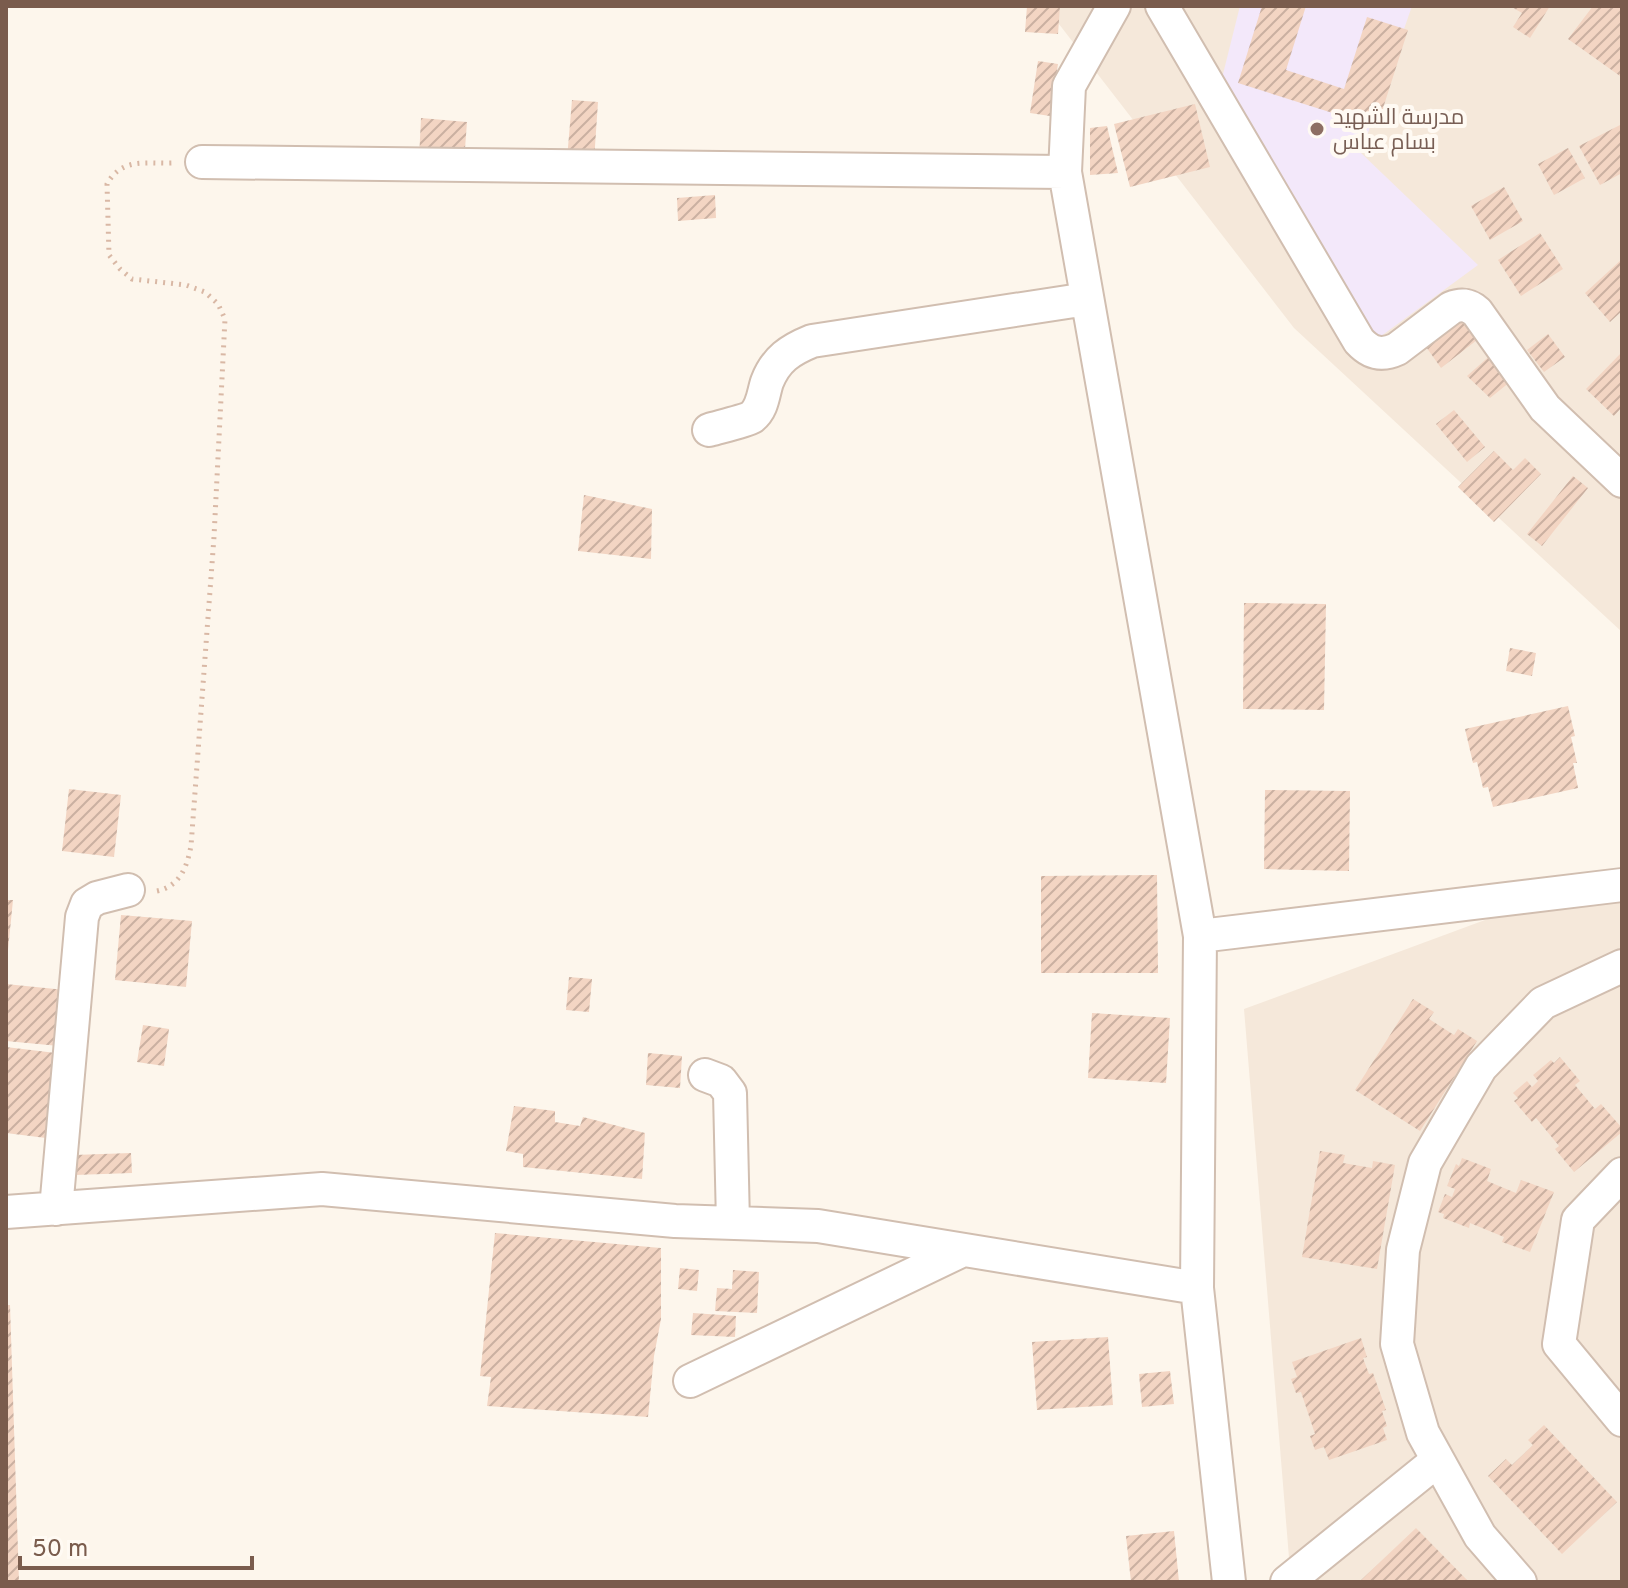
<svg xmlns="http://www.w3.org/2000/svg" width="1628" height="1588" font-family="Overpass,Cairo,sans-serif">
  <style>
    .residential { fill: #f5e8da }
    .education { fill: #f3e8fa }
    .building { fill: url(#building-hatch) }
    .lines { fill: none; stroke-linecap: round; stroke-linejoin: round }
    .minor-casing { stroke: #d1beb0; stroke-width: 36 }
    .path { stroke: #d9b8a5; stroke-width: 5; stroke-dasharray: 2 6; stroke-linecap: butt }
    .minor { stroke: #fff; stroke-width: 32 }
    .education-dot { fill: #8d6e63; stroke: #fffaf3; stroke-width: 3 }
    .labels { text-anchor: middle; stroke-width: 8; stroke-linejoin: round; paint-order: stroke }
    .education-label { font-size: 22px; fill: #785e54; stroke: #fffaf3; text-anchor: start }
  </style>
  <defs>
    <pattern id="building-hatch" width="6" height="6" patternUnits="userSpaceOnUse" patternTransform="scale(2)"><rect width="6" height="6" fill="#f3d5c3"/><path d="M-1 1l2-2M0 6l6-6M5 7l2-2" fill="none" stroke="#cab0a1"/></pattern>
  </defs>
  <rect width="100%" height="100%" fill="#fdf6ec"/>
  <path class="residential" d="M1045,6H1622V632L1294,328Z
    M1622,896V1582H1291L1244,1009L1512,910Z"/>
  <path class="education" d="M1240,6H1412L1361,153L1478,265L1373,342L1221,82Z"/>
  <path class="building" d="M1027,6H1060L1058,34L1025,32Z
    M1262,6H1306L1286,70L1344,89L1367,17L1408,30L1377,127L1238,83Z
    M1510,6H1550L1530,38L1513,27L1522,13Z
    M1593,6H1622V73L1620,76L1568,39Z
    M1038,61L1058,64L1050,116L1030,113Z
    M572,100L598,102L594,161L567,159Z
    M1195,104L1210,167L1130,187L1114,124Z
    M421,118L467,122L464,162L419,159Z
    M1622,124V173L1600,185L1579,146Z
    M1107,126L1118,173L1090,175V128Z
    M1568,148L1585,178L1554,195L1538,164Z
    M1504,187L1523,221L1490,240L1471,206Z
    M715,195L716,218L678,221L677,198Z
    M1540,233L1563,269L1521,296L1498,260Z
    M1622,259V311L1610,322L1585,293Z
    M1458,317L1477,340L1441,368L1424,344Z
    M1548,334L1565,357L1544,372L1527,350Z
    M1494,352L1515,378L1490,398L1467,376Z
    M1622,352V407L1614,416L1586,389Z
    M1454,410L1485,447L1467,462L1436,424Z
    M1494,451L1513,470L1525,458L1541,474L1494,522L1458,487Z
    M1573,476L1588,488L1542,546L1527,534Z
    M584,495L652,509L651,559L578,551Z
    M1244,603L1326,604L1324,710L1243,709Z
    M1510,648L1536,653L1532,676L1506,671Z
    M1568,706L1575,736L1571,737L1577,763H1573L1578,788L1493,807L1488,787L1483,788L1477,762L1473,763L1465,729Z
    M69,789L121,795L114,857L62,851Z
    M1265,790L1350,791L1349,871L1264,869Z
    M1157,875L1158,973H1041V876Z
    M6,900H13L8,950H6Z
    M121,915L192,921L186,987L115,980Z
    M569,977L592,979L589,1012L566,1010Z
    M6,984L65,990L59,1046L6,1041Z
    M1413,999L1434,1012L1429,1019L1454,1035L1458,1029L1477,1041L1420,1131L1355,1090Z
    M1092,1013L1170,1018L1166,1083L1088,1078Z
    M143,1025L169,1029L164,1066L137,1062Z
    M6,1047L64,1054L54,1139L6,1133Z
    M648,1053L682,1056L680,1088L646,1085Z
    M1560,1057L1580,1081L1575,1085L1595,1109L1601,1104L1622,1128V1132L1574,1172L1555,1149L1559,1146L1536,1118L1532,1122L1514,1101L1518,1098L1513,1093L1527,1081L1532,1087L1538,1081L1533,1075L1551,1060L1554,1063Z
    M514,1106L555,1111V1122L580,1126L583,1117L645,1133L642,1179L523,1167V1154L506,1151Z
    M1320,1151L1345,1155L1343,1163L1372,1168L1373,1161L1395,1165L1377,1269L1302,1257Z
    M131,1153L132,1173L75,1175L74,1155Z
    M1462,1158L1491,1169L1487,1181L1516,1193L1521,1180L1554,1192L1530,1252L1502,1242L1504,1237L1470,1223L1469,1228L1443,1218L1444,1214L1438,1212L1445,1194L1452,1197L1455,1189L1447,1186L1456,1164L1459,1166Z
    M495,1233L661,1248V1319L654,1356L648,1417L487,1406L491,1377L480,1376Z
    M680,1268L699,1270L697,1291L678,1289Z
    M733,1270L759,1272L757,1313L715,1311L717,1288L732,1289Z
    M6,1305H10L19,1582H6Z
    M693,1313L736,1316L735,1337L691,1335Z
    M1108,1337L1113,1405L1037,1410L1032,1342Z
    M1361,1338L1367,1357L1363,1358L1369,1374L1373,1373L1386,1410L1382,1411L1387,1426L1383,1428L1387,1440L1329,1460L1324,1447L1315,1450L1310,1436L1315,1434L1301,1392L1296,1393L1291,1379L1297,1377L1292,1362Z
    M1170,1371L1174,1404L1142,1407L1139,1374Z
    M1544,1425L1617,1502L1562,1554L1488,1476L1506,1459L1512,1465L1533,1445L1528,1440Z
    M1416,1528L1469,1582H1359Z
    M1174,1531L1179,1582H1131L1126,1536Z"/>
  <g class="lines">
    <g class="minor-casing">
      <path id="minor" d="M1114,6L1069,86L1065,172L1200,936L1197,1288L1229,1582
        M1162,6L1359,341C1371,354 1382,356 1397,349L1451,308C1461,304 1468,304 1477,312L1545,408L1622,481
        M202,162L1065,172
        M709,430C719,427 745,421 752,417C763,408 763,394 767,382C776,359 790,350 812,341L1087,299
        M1200,936L1622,885
        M705,1075L721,1081L730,1093L733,1223
        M1622,1174L1578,1220L1559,1344L1622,1420
        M56,1209L82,917L87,904L97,898L128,890
        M6,1212L322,1189L675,1221L818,1226L1197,1288
        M690,1381L963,1250
        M1287,1582L1438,1460
        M1520,1582L1480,1536L1423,1433L1397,1344L1403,1250L1425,1163L1481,1067L1543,1003L1622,966"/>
    </g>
    <path class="path" d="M157,891C180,886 187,867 191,846L214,537L225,319L218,304L205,292L186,285L132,279L120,269L109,255L107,184C122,157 146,164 173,163"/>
    <use href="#minor" class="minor"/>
  </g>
  <circle class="education-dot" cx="1317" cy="129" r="8"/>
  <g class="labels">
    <g class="education-label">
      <text x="1333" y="124">مدرسة الشهيد<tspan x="1333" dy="25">بسام عباس</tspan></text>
    </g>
  </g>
  <rect width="1628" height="1588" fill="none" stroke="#7a5c4d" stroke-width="16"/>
  <path d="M20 1556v12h232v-12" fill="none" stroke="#7a5c4d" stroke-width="4"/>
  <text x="32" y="1556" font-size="24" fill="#7a5c4d" stroke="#fffaf3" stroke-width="6" paint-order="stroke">50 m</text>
</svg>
